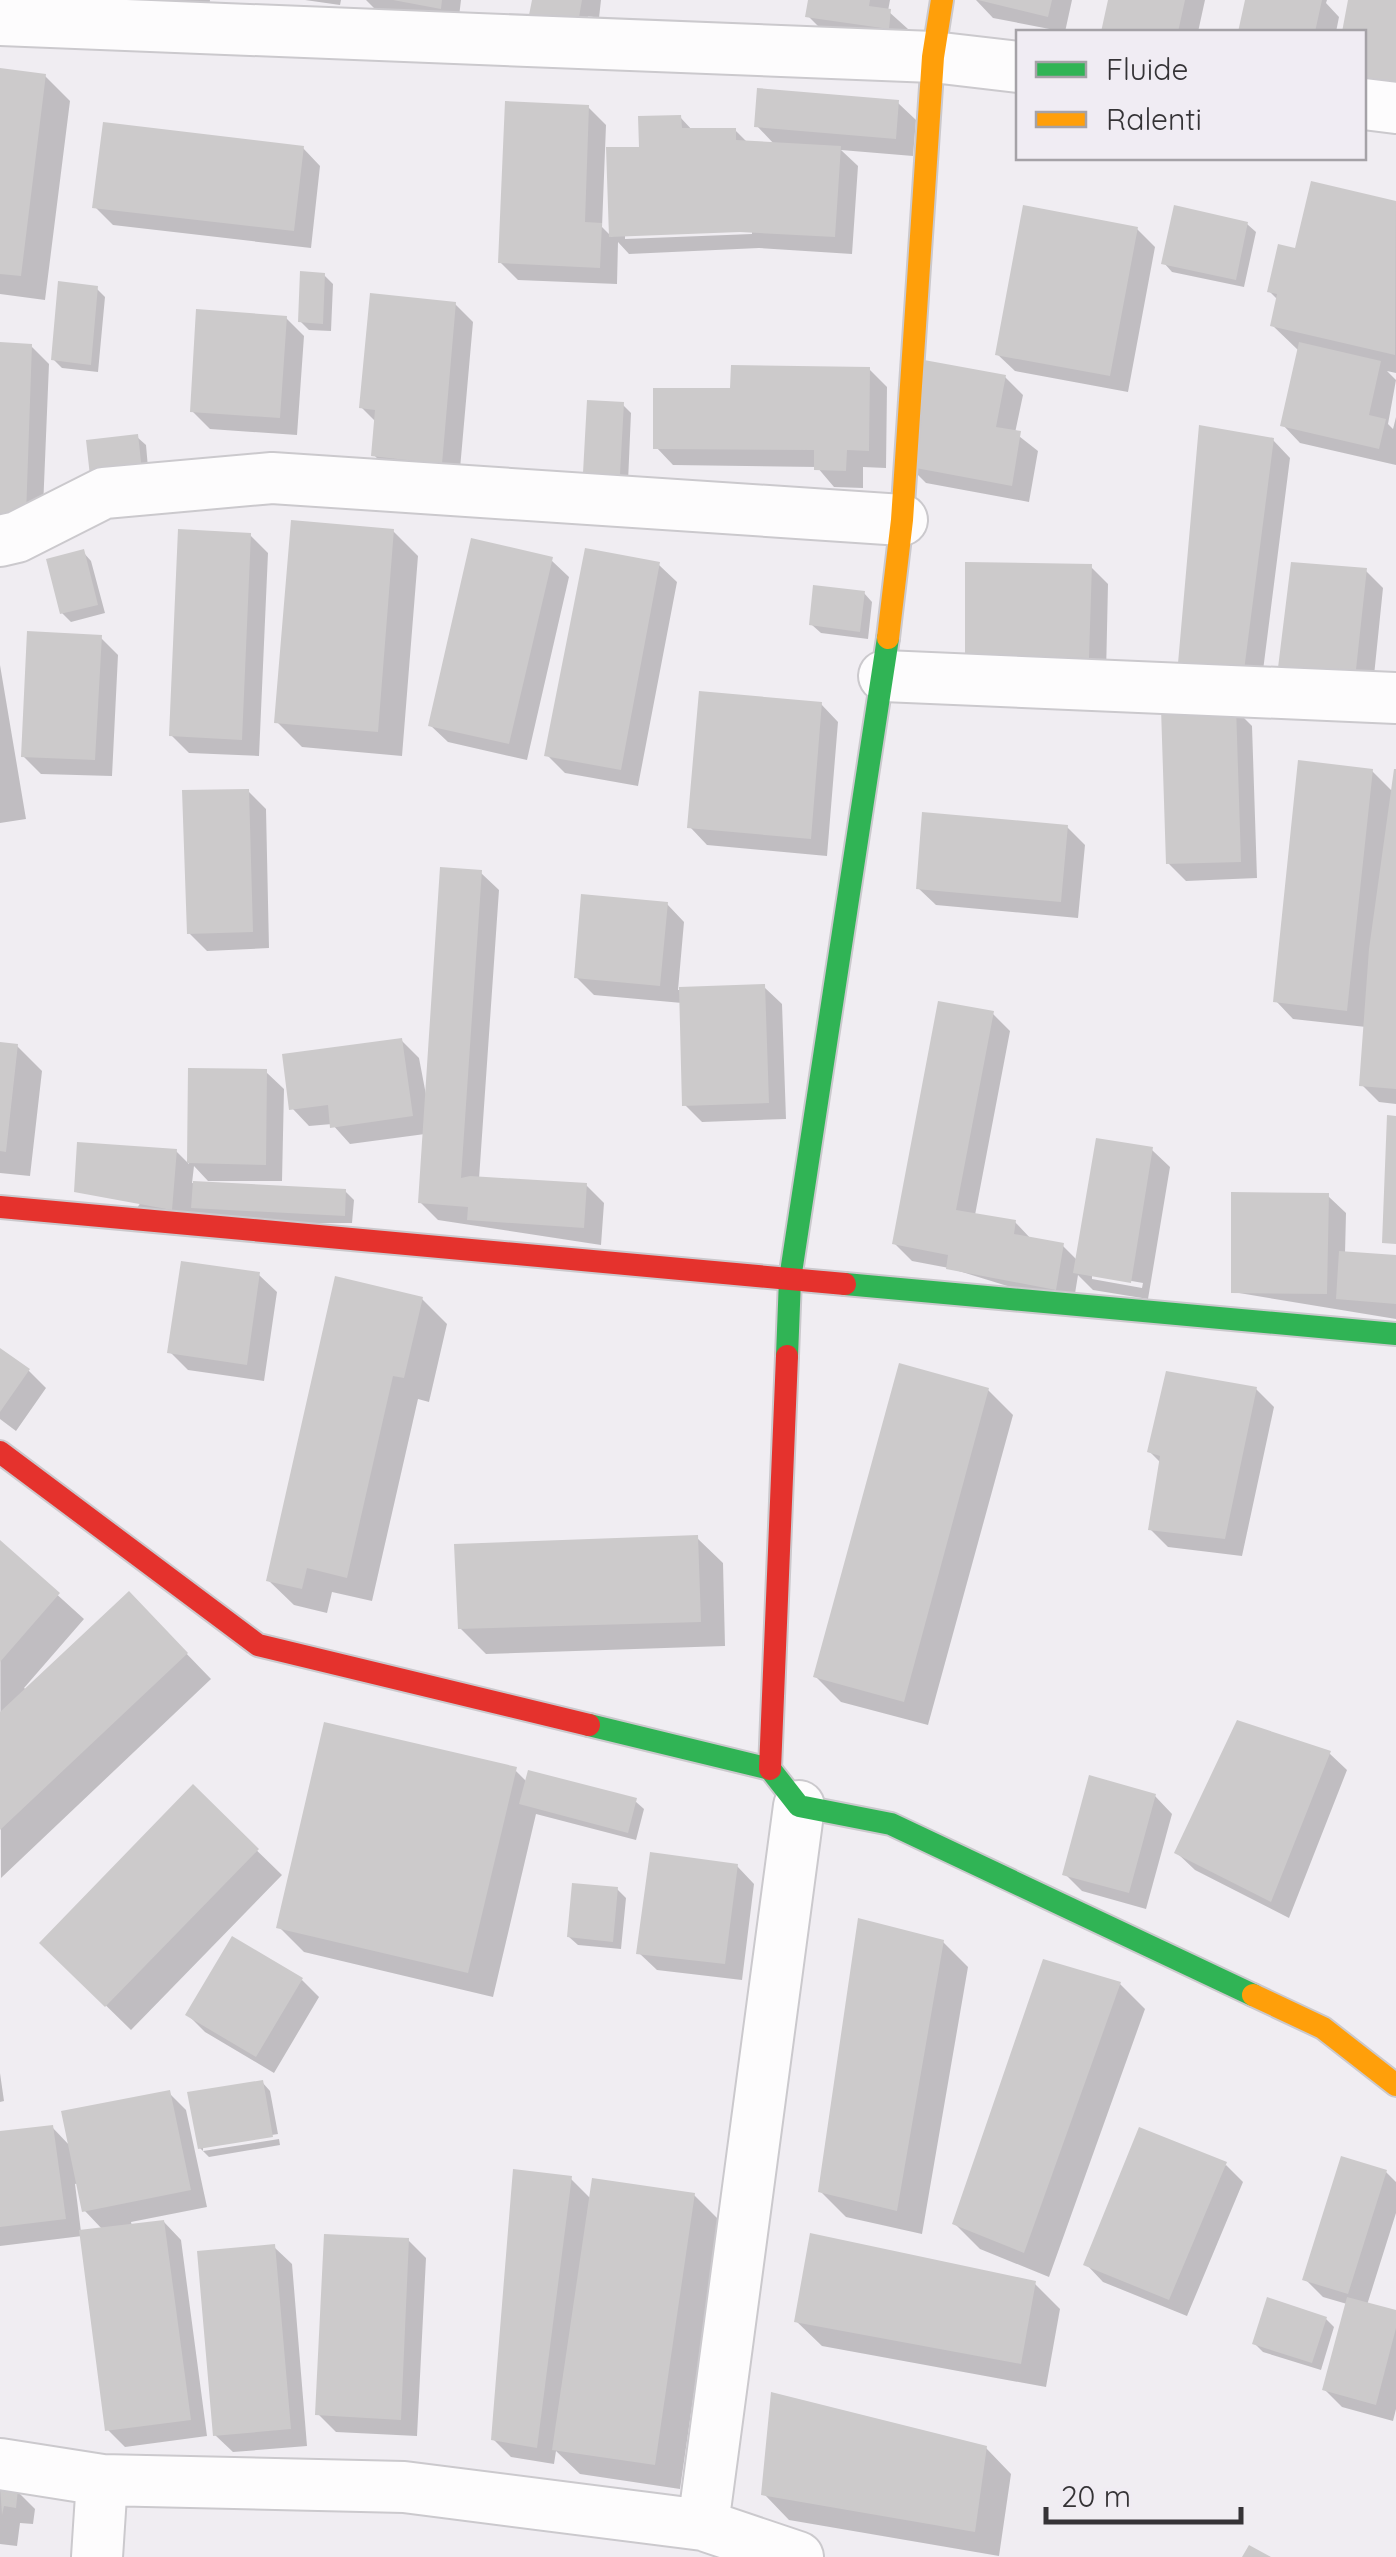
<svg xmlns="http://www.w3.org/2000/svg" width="1396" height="2557" font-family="Quicksand,sans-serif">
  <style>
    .shadow { fill: #0003; fill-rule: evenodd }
    .building { fill: #cccacb }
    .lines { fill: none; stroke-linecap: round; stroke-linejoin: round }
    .street-casing { stroke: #cbc9cd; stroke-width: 54 }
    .fast-casing { stroke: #cbc9cd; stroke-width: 26 }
    .slow-casing { stroke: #cbc9cd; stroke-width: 26 }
    .jam-casing { stroke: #cbc9cd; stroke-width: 26 }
    .street { stroke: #fdfcfd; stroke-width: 50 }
    .fast { stroke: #30b455; stroke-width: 22 }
    .slow { stroke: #ff9f0a; stroke-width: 22 }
    .jam { stroke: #e5322d; stroke-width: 22 }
  </style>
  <rect width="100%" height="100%" fill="#f0edf2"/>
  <path class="shadow" d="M133,0H210L208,13Z
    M305,0H341L340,5Z
    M366,0H461L458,25L381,15Z
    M533,0H601L599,18L588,16L586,30L540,23L532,14Z
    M811,0H890L888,11L908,29L906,45L826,34L808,16Z
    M976,0H1072L1065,32L993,18Z
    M1111,0H1205L1198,32H1104Z
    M1248,0H1327L1326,3L1339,17L1336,32H1241Z
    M0,71L45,76L70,101L45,300L0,294Z
    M898,103L916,120L913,156L841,150L858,166L852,254L759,248L629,254L618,242L617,284L518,280L500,262L588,107L606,125L602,227L612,237L641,149L680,117L693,131L735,130L748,143L775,145L757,126ZM752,229V234L625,239V234Z
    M303,148L320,166L311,248L113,225L95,207Z
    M1312,184L1396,203V373L1387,371L1396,380L1388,424L1393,429L1396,417V465L1300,443L1283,425L1298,350L1272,325L1278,300L1269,291L1297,251Z
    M1247,224L1256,232L1244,287L1172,272L1164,263Z
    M1137,229L1155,247L1128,392L1015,371L997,354Z
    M324,275L333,284L331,331L309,330L300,321Z
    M97,289L105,297L98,372L62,368L53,359Z
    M455,304L473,322L459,480L391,473L374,455L377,423L361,407Z
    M286,318L304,336L297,435L210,429L192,411Z
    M0,345L31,346L49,364L42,533L1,532Z
    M869,369L887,387L886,468L863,467V488L834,487L817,467L673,465L656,447Z
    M1005,377L1023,395L1015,433L1038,451L1029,502L926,483L908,465Z
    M623,405L631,413L628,482L594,481L585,472Z
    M137,437L146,445L149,479L101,483Z
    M1273,440L1290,458L1258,710L1233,707L1252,726L1257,878L1186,881L1168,863Z
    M393,531L418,556L402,756L302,747L277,722Z
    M250,535L268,553L259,756L189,753L171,735Z
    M83,552L91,561L105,613L71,622L62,613Z
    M551,560L569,577L527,760L448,742L430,725Z
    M659,565L677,582L638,786L565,773L547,755Z
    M1091,567L1108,584L1106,675L985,672Z
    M1366,571L1383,588L1371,705L1297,700Z
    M864,593L872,602L868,639L821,633L812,625Z
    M100,637L118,655L112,776L41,774L23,756Z
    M0,665L26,819L0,823Z
    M821,704L838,722L827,856L707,845L690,827Z
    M1372,771L1393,792L1396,771V1104L1379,1102L1362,1085L1366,1027L1293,1019L1276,1001Z
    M248,791L266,809L269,948L207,951L189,933Z
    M1067,827L1085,845L1078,918L936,905L918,888Z
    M481,873L499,890L479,1179L586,1185L604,1203L601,1245L438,1220L420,1202L425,1134L350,1144L332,1124L309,1126L292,1108L401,1040L419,1058L427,1100Z
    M667,904L684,922L678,990L764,987L782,1004L786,1119L702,1122L685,1105L682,1003L594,995L576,977Z
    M993,1014L1010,1031L975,1215L1015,1222L1032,1240L1063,1246L1077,1260L1152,1150L1170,1167L1148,1299L1093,1290L1078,1275L1073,1306L949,1268L912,1261L894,1243ZM1092,1274L1143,1283L1142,1288L1092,1279Z
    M0,1044L17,1046L42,1071L30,1176L0,1173Z
    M191,1070L266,1072L284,1089L282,1181H208L194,1166L192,1183L345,1191L354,1200L352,1223L126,1224L176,1151L189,1164Z
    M1328,1196L1346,1213L1345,1254L1396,1257V1319L1233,1292Z
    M259,1275L277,1292L264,1381L188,1370L170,1352Z
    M422,1299L447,1324L429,1402L418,1399L372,1601L332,1592L327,1613L294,1605L268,1580Z
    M0,1351L29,1371L46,1388L16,1431L0,1419Z
    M1256,1389L1274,1407L1242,1556L1168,1547L1150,1529L1161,1463L1149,1451Z
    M988,1390L1013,1415L928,1725L841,1702L816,1677Z
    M697,1538L723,1563L725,1646L486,1654L460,1628Z
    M0,1543L84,1619L24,1688L27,1690L153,1619L211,1679L1,1878Z
    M1329,1753L1347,1770L1289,1918L1195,1870L1177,1853Z
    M515,1770L527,1782L635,1801L644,1809L636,1840L536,1814L493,1997L304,1952L279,1927Z
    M193,1788L282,1875L131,2030L42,1943Z
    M1155,1796L1172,1814L1146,1909L1082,1891L1065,1874Z
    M737,1866L754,1884L742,1980L657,1970L639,1953Z
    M617,1889L626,1898L621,1949L578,1945L569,1937Z
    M943,1942L968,1967L922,2234L846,2217L821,2192Z
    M302,1980L319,1997L274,2073L205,2032L188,2015Z
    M1120,1984L1145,2009L1049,2277L980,2249L955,2224Z
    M0,2073L4,2101L0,2102Z
    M262,2082L270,2091L278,2134L203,2146V2151L279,2139L280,2145L209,2157L200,2148Z
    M169,2093L186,2110L207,2207L131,2222L132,2226L164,2222L181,2240L207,2436L125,2447L107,2429L82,2236L0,2246V2134L52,2127L71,2147ZM79,2183L85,2211L103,2230L81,2232L75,2184Z
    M1226,2165L1243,2182L1187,2316L1103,2282L1086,2264Z
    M1386,2172L1396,2182V2213L1367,2305L1396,2313V2409L1393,2421L1342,2407L1325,2390L1347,2304L1323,2297L1305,2279Z
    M571,2179L591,2199L694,2195L719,2220L680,2489L580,2474L556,2451L554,2464L511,2457L493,2439Z
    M408,2240L426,2258L417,2436L336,2432L318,2414Z
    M274,2247L292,2264L307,2446L233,2452L215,2435Z
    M1035,2284L1060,2309L1046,2387L822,2346L796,2321Z
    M1326,2319L1334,2327L1321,2370L1263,2352L1255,2344Z
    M986,2448L1011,2474L999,2556L789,2520L764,2494Z
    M0,2489L17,2491L35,2509L33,2524L20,2523L17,2546L0,2544Z"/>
  <path class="building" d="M393,0H442L441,9Z
    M532,0H582L578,23L529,15Z
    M808,0H870L869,6L891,9L889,29L805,17Z
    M978,0H1052L1048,17Z
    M1108,0H1185L1178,32H1101Z
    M1245,0H1322L1315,32H1238Z
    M1348,0H1396V90L1364,85V32H1342Z
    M0,68L46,74L21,276L0,274Z
    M757,88L899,100L896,139L754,127Z
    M505,101L589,105L585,222L602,223L600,268L498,263Z
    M681,115L682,128H736V140L841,146L835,237L740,232L609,237L606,147H639L638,116Z
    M103,122L304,146L294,231L92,208Z
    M1311,181L1396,201L1395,355L1270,326L1277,294L1267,292L1278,244L1295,248Z
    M1023,205L1138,227L1110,376L995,355Z
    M1174,205L1248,222L1236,280L1161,264Z
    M300,271L325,273L323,324L298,322Z
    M58,281L98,286L91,365L51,360Z
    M370,293L456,302L442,464L371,456L375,410L359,408Z
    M196,309L287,316L280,418L190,412Z
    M0,342L32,344L26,516H0Z
    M1299,342L1381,361L1369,415L1386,419L1379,449L1280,426Z
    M924,360L1006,375L996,427L1021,431L1012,486L905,466Z
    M731,365L870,367L869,451L847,450L846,471L814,470V450L653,449V388H730Z
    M587,400L624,402L620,475L583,473Z
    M1199,425L1274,438L1241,694L1176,686Z
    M138,434L142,471L90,476L86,440Z
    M291,520L394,529L378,732L274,723Z
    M178,529L251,533L242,740L169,736Z
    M471,538L553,557L509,744L428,726Z
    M585,548L660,562L621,770L544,756Z
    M84,549L98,605L60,614L46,559Z
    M965,562L1092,564L1089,658L965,656Z
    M1291,562L1367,568L1354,688L1276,684Z
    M813,585L865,591L860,632L809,625Z
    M27,631L102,635L95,760L21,757Z
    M699,691L822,702L811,839L687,828Z
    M1236,706L1241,862L1166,864L1161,708Z
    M1298,760L1373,769L1347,1011L1273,1002Z
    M1394,769H1396V1089L1359,1086L1369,949Z
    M249,789L253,932L187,934L182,790Z
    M922,812L1068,825L1061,902L916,889Z
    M440,867L482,870L461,1178L470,1176L587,1183L584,1228L467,1220L468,1207L418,1203Z
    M581,894L668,902L660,986L574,978Z
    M765,984L769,1103L682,1106L679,987Z
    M938,1001L994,1011L956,1210L1016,1220L1014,1234L1064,1243L1056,1290L946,1269L948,1255L892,1244Z
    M402,1038L413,1116L330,1128L328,1105L289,1110L282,1054Z
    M0,1042L18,1044L6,1152L0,1151Z
    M188,1068L267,1069L266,1165L187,1163Z
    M1387,1115L1396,1116V1244L1382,1243Z
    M1096,1138L1153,1147L1131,1283L1073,1273Z
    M77,1142L177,1149L172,1210L74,1192Z
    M193,1181L346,1189L345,1216L191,1208Z
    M1231,1192L1329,1193L1327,1294L1231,1293Z
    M1339,1251L1396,1255V1304L1336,1299Z
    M181,1261L260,1272L247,1365L167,1353Z
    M335,1276L423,1297L404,1378L393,1376L347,1578L307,1568L302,1589L266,1581Z
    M0,1348L30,1369L0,1412Z
    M899,1363L989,1388L904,1702L813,1677Z
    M1166,1371L1257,1387L1225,1539L1148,1530L1160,1456L1147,1452Z
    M698,1535L701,1622L458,1629L454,1544Z
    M0,1540L60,1593L0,1662Z
    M129,1591L188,1653L0,1830V1712Z
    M1237,1720L1331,1751L1271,1902L1174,1853Z
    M324,1722L517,1767L468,1973L276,1928Z
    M528,1770L637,1798L628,1833L519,1804Z
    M1089,1775L1156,1794L1129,1893L1062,1875Z
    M193,1784L259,1849L105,2007L39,1943Z
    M650,1852L738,1864L725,1964L636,1954Z
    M572,1883L618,1887L613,1942L567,1937Z
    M858,1918L944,1940L897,2211L818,2192Z
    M232,1936L303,1978L256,2057L185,2015Z
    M1043,1959L1121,1982L1024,2253L952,2224Z
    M263,2080L273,2137L198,2149L187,2092Z
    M170,2090L191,2190L82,2212L61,2111Z
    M53,2125L66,2219L0,2227V2131Z
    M1139,2127L1227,2162L1169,2300L1083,2265Z
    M1341,2156L1387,2170L1348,2294L1302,2280Z
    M513,2169L572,2176L537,2448L491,2440Z
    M592,2178L695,2193L655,2465L552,2450Z
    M164,2220L191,2420L105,2431L79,2230Z
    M810,2233L1036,2281L1021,2364L794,2322Z
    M324,2234L409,2238L401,2420L315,2415Z
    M275,2244L291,2429L213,2436L197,2251Z
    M1267,2297L1327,2317L1312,2363L1252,2344Z
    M1347,2297L1396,2310V2328L1376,2405L1322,2390Z
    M771,2392L987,2446L975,2532L761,2495Z
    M0,2486L18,2489L16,2508L4,2506L2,2515Z
    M1249,2545L1271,2557H1242Z"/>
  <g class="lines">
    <g class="street-casing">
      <path id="street" d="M0,20L933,57L1018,67
        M1364,104L1396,108
        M0,541L17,537L104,493L272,478L902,520
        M884,676L1396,698
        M0,2464L102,2480L404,2487L703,2525L798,2557
        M703,2525L799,1806
        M97,2557L102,2480"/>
    </g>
    <g class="fast-casing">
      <path id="fast" d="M845,1284L1396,1334
        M787,1356L790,1279L888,638
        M589,1725L770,1769L799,1806L891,1824L1253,1995"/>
    </g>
    <g class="slow-casing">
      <path id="slow" d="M888,638L902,520L933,57L942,0
        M1253,1995L1323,2028L1396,2085"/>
    </g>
    <g class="jam-casing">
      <path id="jam" d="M0,1207L845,1284
        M0,1452L258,1645L589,1725
        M770,1769L787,1356"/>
    </g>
    <use href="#street" class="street"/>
    <use href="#fast" class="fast"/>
    <use href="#slow" class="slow"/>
    <use href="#jam" class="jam"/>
  </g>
  <rect x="1016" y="30" width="350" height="130" fill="#f0ecf3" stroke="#a5a2a7" stroke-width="2.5"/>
  <rect x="1036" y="62" width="50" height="15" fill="#30b455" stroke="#a5a2a7" stroke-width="2.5"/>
  <text x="1106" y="80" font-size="30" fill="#353336">Fluide</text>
  <rect x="1036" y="112" width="50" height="15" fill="#ff9f0a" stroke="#a5a2a7" stroke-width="2.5"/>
  <text x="1106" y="130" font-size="30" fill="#353336">Ralenti</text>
  <path d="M1046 2507v15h195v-15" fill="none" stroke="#353336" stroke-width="5"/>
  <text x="1061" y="2507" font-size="30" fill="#353336" stroke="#f0ecf3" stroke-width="8" paint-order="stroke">20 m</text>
</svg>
